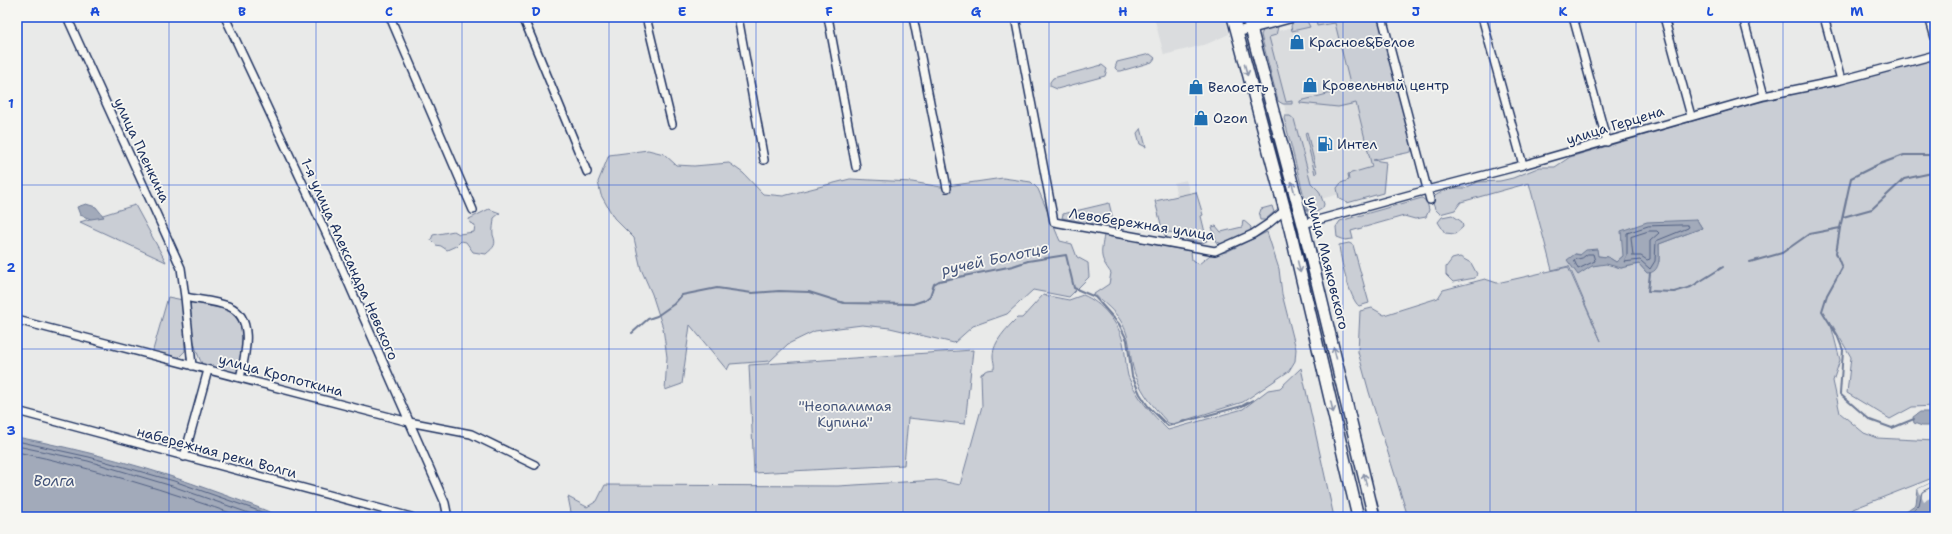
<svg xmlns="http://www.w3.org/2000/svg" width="1952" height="534" font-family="'Shantell Sans',sans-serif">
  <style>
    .built { fill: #dadcde }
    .green { fill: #caced5; stroke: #727e9a; fill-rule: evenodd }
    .water { fill: #a2aaba; stroke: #6c7995 }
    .pier { fill: #e9eae9 }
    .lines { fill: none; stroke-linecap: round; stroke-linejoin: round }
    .shore { stroke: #516083; stroke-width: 1 }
    .stream { stroke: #6c7995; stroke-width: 2 }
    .minor-casing { stroke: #1b2f5e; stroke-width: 10 }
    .tertiary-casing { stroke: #1b2f5e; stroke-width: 12 }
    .primary-casing { stroke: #1b2f5e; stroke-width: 14 }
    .minor { stroke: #f6f6f2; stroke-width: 7 }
    .tertiary { stroke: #f6f6f2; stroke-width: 9 }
    .primary { stroke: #f6f6f2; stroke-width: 11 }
    .oneway { stroke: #8892a8 }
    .grid { fill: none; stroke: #1d4ed8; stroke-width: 1; stroke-opacity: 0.55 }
    .labels { text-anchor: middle; stroke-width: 3.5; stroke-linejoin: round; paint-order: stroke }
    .poi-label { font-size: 14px; fill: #1b2f5e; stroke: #f6f6f2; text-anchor: start }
    .street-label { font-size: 14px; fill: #1b2f5e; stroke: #f6f6f2 }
    .park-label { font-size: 14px; fill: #47577c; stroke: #f6f6f2 }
    .water-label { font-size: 15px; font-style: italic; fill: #44547a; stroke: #f6f6f2 }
    .neatline { fill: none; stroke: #1d4ed8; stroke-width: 1.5 }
    .grid-label { font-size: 13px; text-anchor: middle; font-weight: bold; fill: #1d4ed8 }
  </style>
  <rect width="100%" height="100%" fill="#e9eae9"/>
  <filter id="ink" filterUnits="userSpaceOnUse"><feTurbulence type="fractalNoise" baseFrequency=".025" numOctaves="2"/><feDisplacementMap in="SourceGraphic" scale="8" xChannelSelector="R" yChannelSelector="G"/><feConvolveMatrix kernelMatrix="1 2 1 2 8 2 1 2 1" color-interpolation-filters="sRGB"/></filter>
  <g filter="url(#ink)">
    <path class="built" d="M1154,17H1225L1229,34L1207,44L1164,55Z
      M1331,17H1335L1378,184L1309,202L1266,34Z
      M1186,180L1190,194L1177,197L1174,183Z"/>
    <path class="green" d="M1324,17H1379L1412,145L1411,152L1373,160L1386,162L1383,193L1347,203L1339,198L1337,188L1341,183L1349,180L1348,174L1372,167L1356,103L1338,107L1300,103V101L1351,88L1335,23L1317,26L1316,19Z
      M1306,19L1310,27L1292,31L1291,26L1293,22Z
      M1272,26L1278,27L1276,35L1269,37L1286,102L1292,101V104H1283L1278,101L1261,35L1264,28Z
      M1150,54L1155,58L1152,62L1121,71H1118L1115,68L1117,62Z
      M1935,59V406L1912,407L1890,419L1847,393L1851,357L1830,321L1840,360L1833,381L1840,413L1864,433L1877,438L1935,441V477L1853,509L1846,517H1408L1369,392L1358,352L1360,311L1372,308L1384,315L1438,298L1443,290L1485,279L1497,283L1568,267L1601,341L1569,266L1552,270L1529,183L1461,202L1455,210L1440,214L1435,209L1431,198L1449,188H1465L1478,182L1500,181L1513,178L1540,167H1555L1570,157L1740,107ZM1697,220L1702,228L1659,244V262L1647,273L1639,264L1621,268L1606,263L1592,266L1575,254L1608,257L1616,262L1623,256Z
      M1102,65L1107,69L1105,76L1057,89L1050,86V82L1053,78Z
      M1285,116H1290L1294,119L1311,183L1319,191L1324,204L1323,208L1315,213L1308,212L1284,118Z
      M1141,128L1146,147L1140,144L1137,133Z
      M1307,132L1317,173L1315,174L1305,133Z
      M648,150L664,154L676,165L694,166L729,163L743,173L763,194L783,196L850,179L912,182L941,187L1003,178L1031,182L1038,189L1060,241L1072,244L1077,257L1088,263L1089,277L1069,297L1033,290L1007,314L973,326L954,343L890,328L862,325L815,331L788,344L770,361L730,364L727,370L690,325L682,384L665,390L667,357L663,328L652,294L641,269L634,238L614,218L601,195L598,182L609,155Z
      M1196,192L1203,215L1201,216L1207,241L1202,243L1186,240L1185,235L1168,232L1166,237L1163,232L1155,201Z
      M1422,198L1427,202L1429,210L1426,217L1415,219L1404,216L1351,231L1353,239L1345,240L1337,237L1336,227L1340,221Z
      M1109,203L1115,228L1062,218L1063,214Z
      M135,205L166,262L80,222Z
      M1272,206L1274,212L1265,220H1260L1259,215L1261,209Z
      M489,209L500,213L494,218C494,223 492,230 493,235C497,245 494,247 486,254L473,252L466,242L461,241L456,246L447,250L441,246L436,245L431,240L433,235L454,231L459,234L474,232L475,225L470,223L469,219Z
      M1452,215L1462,222L1463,227L1455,234L1445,233L1438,222L1442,217Z
      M1243,220L1251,227L1250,233L1222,244L1217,242L1212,227L1216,226L1221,232L1242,227Z
      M1267,232L1279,269L1282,294L1296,349L1295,361L1289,371L1243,402L1173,424L1168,423C1150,403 1135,385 1131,358C1129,344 1129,336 1122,323C1116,312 1103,302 1094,294L1109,284L1111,273C1099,257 1101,254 1104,235L1191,251L1192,260L1199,264L1210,255L1226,252Z
      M1349,243L1353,245L1369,303L1359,306C1350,300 1340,257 1339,245Z
      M1460,257L1471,263L1477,274L1475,278L1453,282L1446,275V267L1452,259Z
      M1043,295L1069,300L1083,295C1101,302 1119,323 1123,342C1126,353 1125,365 1128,376C1137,398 1151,413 1168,430L1243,409L1268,390L1280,388L1301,368L1334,517H572L568,497L587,507L597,501L605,485L838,486L937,480L960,485L982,406L981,374L988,370L994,369C995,364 993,361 993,356C993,342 1007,328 1017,318H1022Z
      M168,297L183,300L185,351L177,359L154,353L153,350Z
      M191,302L228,310C234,315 241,323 243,330C246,343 245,366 237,376C228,374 214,373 206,368C196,362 185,311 191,302Z
      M973,350L965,424L908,418L904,465L754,473L749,365Z"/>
    <path class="water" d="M86,204L96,207L104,217L91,219L80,215L77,207Z
      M1697,220L1702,228L1659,244C1659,254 1662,273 1647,273L1639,264L1621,268L1606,264L1592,266L1578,275L1567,260L1575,254L1580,255L1586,250L1597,249L1598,256L1608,257L1616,262L1623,256L1621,231L1647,222Z
      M1920,412H1935V426H1922L1914,423L1913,417Z
      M17,437C84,450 151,468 216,492C238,500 259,507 281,517H17Z
      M1935,481V517H1898L1916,504L1918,489Z"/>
    <path class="pier" d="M1935,481V496L1924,501L1918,489Z"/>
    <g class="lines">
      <path class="shore" d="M1687,225L1689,226L1688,228L1656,241L1655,261L1650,269L1640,260L1624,262L1627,256V233L1648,226Z
        M1649,231H1657L1659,233L1650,241V259L1647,260L1641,256H1633L1631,237Z
        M1588,254H1593L1595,261L1578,269L1574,260L1582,258Z
        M17,441L89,457L174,481L259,511L271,517
        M17,446L88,461L172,486L260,517
        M17,452C94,468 168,491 242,517
        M1906,517L1919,505L1922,492L1935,485"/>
      <path class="stream" d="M1843,217L1872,209L1904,179L1932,173L1935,181
        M1840,228L1851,178L1877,165L1904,155H1935
        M1750,262L1782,253L1809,234L1840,228L1836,253L1842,268L1827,295L1822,311L1837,335L1843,350L1840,394L1870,420L1892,428L1914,419
        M1650,273L1648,291L1674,292L1691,287L1723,267
        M632,333L648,319L657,316L674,304L682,295L717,288L752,293L779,291L809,292L844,303L913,304L925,300L930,296L934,284L939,281L1013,266L1028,261L1066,255L1074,288L1095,297L1119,324L1127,340L1132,376L1140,394L1148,406L1168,426L1242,406L1253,400"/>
      <g class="minor-casing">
        <path id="minor" d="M67,17L181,268L185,297
          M225,17L333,248L445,503L447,513L445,517
          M390,17L473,210
          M523,17L587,172
          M646,17L672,124
          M738,17L764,160
          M828,17L856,167
          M913,17L947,188
          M1015,17L1054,222L1215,251L1253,234L1268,224L1285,210
          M1382,17L1430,200
          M1482,17L1523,165
          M1573,17L1607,142
          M1664,17L1691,116
          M1743,17L1764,96
          M1824,17L1841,80
          M1929,17L1935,38
          M1303,224L1427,190L1523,165L1764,96L1841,80L1935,55
          M17,320L409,422L471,434L535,465
          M192,366L185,297C199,300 215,301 228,306C256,317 245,356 240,378
          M17,411L411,517
          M184,457L208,370"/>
      </g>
      <g class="tertiary-casing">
        <path id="tertiary" d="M1237,32L1293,17"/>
      </g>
      <g class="primary-casing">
        <path id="primary" d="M1233,17L1290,229L1358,517
          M1248,17L1303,224L1374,517"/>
      </g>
      <use href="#minor" class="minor"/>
      <use href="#tertiary" class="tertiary"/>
      <use href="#primary" class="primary"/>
    </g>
    <defs><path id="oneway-shaft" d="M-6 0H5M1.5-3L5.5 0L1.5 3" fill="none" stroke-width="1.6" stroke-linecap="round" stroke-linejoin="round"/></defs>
    <g class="oneway">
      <use href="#oneway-shaft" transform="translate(1246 70) rotate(75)"/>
      <use href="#oneway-shaft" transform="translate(1293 187) rotate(-105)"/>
      <use href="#oneway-shaft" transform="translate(1299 267) rotate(77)"/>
      <use href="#oneway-shaft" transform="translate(1335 353) rotate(-104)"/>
      <use href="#oneway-shaft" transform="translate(1332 407) rotate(77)"/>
      <use href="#oneway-shaft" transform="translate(1365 479) rotate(-103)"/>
    </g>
  </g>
  <path class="grid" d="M169,17V517M316,17V517M462,17V517M609,17V517M756,17V517M903,17V517M1049,17V517M1196,17V517M1343,17V517M1490,17V517M1636,17V517M1783,17V517M17,185H1935M17,349H1935"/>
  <defs>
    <g id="shop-bare" transform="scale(1.2)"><path d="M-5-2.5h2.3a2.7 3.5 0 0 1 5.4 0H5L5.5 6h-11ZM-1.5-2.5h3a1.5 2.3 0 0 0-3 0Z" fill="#1f6fb2" stroke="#f6f6f2" stroke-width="2.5" paint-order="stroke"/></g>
    <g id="fuel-bare" transform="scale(1.2)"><path d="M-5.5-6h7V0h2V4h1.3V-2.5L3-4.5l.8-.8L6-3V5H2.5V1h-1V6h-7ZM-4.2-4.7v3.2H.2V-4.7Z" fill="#1f6fb2" stroke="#f6f6f2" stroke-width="2.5" paint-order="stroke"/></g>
  </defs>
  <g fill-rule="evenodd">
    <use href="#shop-bare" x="1297" y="42"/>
    <use href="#shop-bare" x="1310" y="85"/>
    <use href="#shop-bare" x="1196" y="87"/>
    <use href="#shop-bare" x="1201" y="118"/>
    <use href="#fuel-bare" x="1325" y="144"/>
  </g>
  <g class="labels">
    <g class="poi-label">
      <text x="1309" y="47">Красное&amp;Белое</text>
      <text x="1322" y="90">Кровельный центр</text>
      <text x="1208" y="92">Велосеть</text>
      <text x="1213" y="123">Ozon</text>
      <text x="1337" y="149">Интел</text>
    </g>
    <g class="street-label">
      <text transform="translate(1615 125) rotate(-17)" y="5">улица Герцена</text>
      <text transform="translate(142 150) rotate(65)" y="5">улица Пленкина</text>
      <text transform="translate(1142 224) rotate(9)" y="5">Левобережная улица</text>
      <text transform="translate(350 259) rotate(66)" y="5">1-я улица Александра Невского</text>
      <text transform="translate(1328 263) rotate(76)" y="5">улица Маяковского</text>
      <text transform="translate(281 375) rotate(15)" y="5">улица Кропоткина</text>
      <text transform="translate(217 452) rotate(15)" y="5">набережная реки Волги</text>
    </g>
    <g class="park-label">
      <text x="845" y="411">"Неопалимая<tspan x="845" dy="16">Купина"</tspan></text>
    </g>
    <g class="water-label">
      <text transform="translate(995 259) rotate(-12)" y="5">ручей Болотце</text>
      <text x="54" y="486">Волга</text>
    </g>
  </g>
  <rect width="1952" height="534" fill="none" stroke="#f6f6f2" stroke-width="44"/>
  <rect x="22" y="22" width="1908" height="490" class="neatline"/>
  <g class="grid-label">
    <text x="95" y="16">A</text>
    <text x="242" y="16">B</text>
    <text x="389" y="16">C</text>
    <text x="536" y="16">D</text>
    <text x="682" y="16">E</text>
    <text x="829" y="16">F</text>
    <text x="976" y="16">G</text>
    <text x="1123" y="16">H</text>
    <text x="1270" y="16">I</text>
    <text x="1416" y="16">J</text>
    <text x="1563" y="16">K</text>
    <text x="1710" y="16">L</text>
    <text x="1857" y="16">M</text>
    <text x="11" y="108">1</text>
    <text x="11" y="272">2</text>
    <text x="11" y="435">3</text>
  </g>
</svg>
